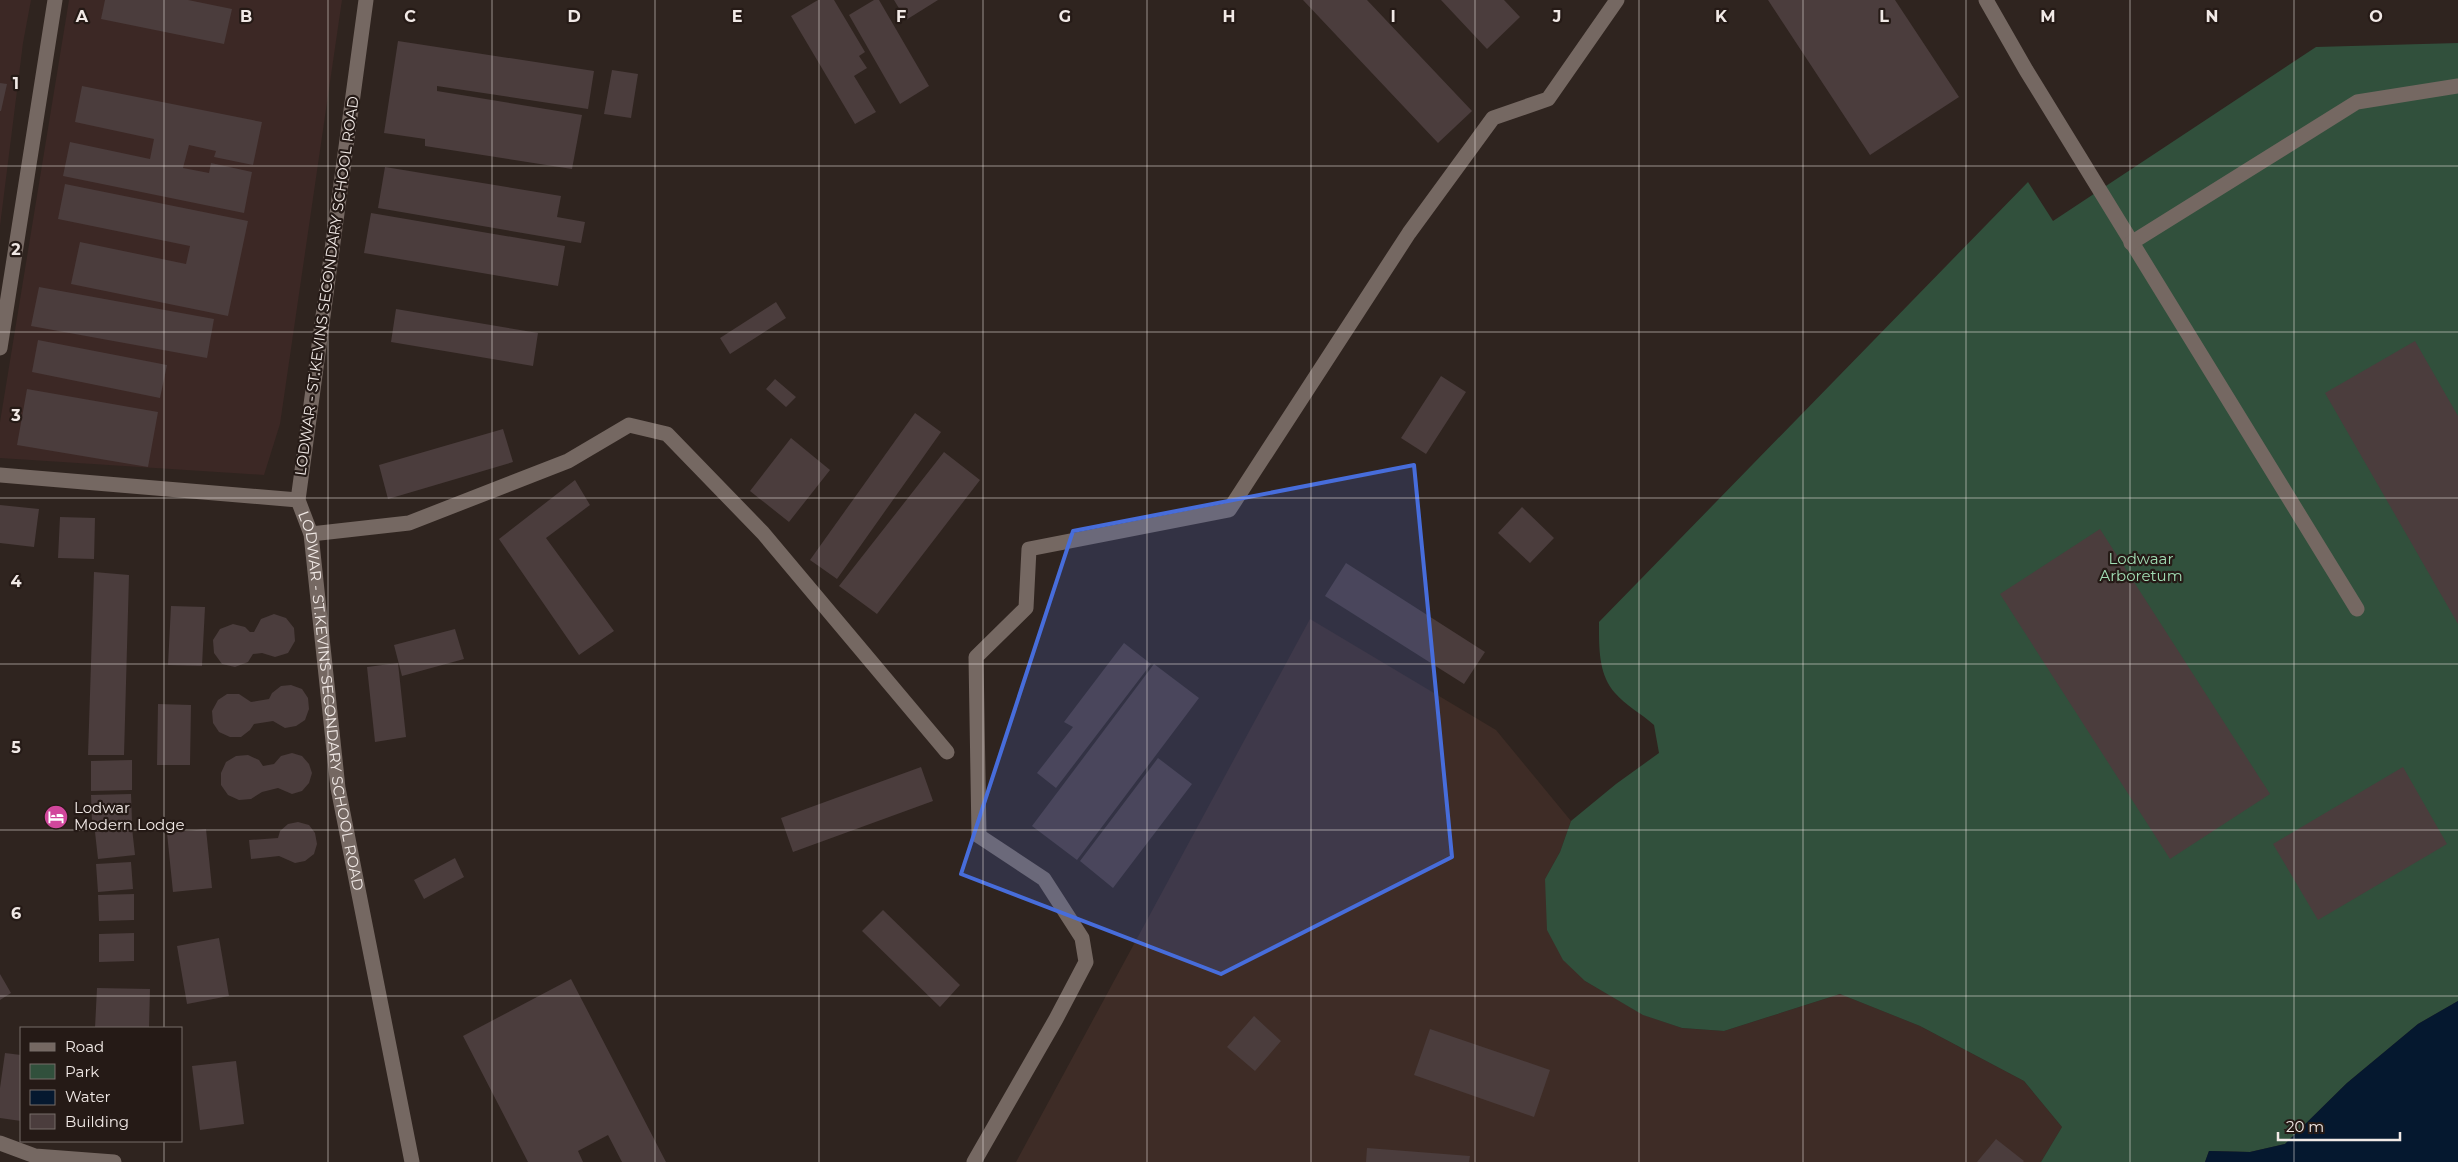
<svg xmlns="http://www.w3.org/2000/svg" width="2458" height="1162" font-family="Montserrat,sans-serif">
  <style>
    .commercial { fill: #3c2825 }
    .built { fill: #3e2c26 }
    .green { fill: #31503c }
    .water { fill: #05182f }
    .building { fill: #4b3d3d }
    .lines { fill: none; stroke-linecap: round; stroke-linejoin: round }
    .street { stroke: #756862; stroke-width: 15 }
    .marked { fill: #476ddb; fill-opacity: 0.2; stroke: #476ddb; stroke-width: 4; stroke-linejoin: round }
    .grid { fill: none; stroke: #f1e9e6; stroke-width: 1; stroke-opacity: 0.55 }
    .labels { text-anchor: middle; stroke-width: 4.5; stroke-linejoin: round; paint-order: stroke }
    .street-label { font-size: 15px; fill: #f1e9e6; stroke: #251a16 }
    .park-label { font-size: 15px; fill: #a2deb5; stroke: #251a16 }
    .poi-label { font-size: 15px; fill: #f1e9e6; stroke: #251a16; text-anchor: start }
    .grid-label { font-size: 16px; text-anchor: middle; font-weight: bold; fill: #f1e9e6; stroke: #251a16; stroke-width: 4.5; stroke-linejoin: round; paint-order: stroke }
  </style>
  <rect width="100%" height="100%" fill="#2f241f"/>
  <path class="commercial" d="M0,0H31L23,43L0,226Z
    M69,0H342L280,424L264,475L0,458V422Z"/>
  <path class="built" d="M1310,619L1496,730L1571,821L1560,852L1545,879L1585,981L1644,1015L1682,1028L1724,1031L1840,994L1920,1026L2024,1081L2062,1127L2041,1162H1016Z"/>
  <path class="green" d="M2458,43V1001L2418,1024L2347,1083L2285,1144L2250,1152L2209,1151L2205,1162H2041L2062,1127L2024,1081L1920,1026L1840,994L1724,1031L1682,1028L1643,1015L1585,981L1563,960L1547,930L1545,879L1560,852L1571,821L1616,784L1659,753L1654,725C1642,714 1625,705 1615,693C1598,674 1599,646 1599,622L2028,182L2053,221L2316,47Z"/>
  <path class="water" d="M2458,1001V1162H2205L2209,1151L2250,1152L2285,1144L2347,1083L2418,1024Z"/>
  <path class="building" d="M105,0H188L232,9L224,44L101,19Z
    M818,0H834L865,52L859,56L867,68L854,76L876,112L855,124L791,16Z
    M874,0H879L929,86L900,104L849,15Z
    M894,0H938L906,20Z
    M1303,0H1367L1472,111L1438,143Z
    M1441,0H1504L1520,17L1487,49Z
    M1768,0H1895L1959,97L1870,155Z
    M398,41L594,71L588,109L437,86V91L582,115L572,169L425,146V139L384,133Z
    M612,70L638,74L631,118L604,114Z
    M0,83L7,84L1,111H0Z
    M82,86L262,122L253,165L214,157L216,151L189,145L183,168L209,173L211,163L252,172L244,213L63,176L70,142L150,159L154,139L75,122Z
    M385,167L561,196L557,217L585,222L581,243L378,208Z
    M65,184L248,221L228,316L71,284L80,242L186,264L190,246L58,219Z
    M371,213L565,246L558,286L364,253Z
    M39,287L214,319L207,358L31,326Z
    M776,302L786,318L730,354L720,338Z
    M396,309L538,333L533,366L391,342Z
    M38,340L167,365L160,398L32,372Z
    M2415,341L2458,416V624L2325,393Z
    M1441,376L1466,392L1426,454L1401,438Z
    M775,379L796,397L786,407L766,389Z
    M27,389L158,412L148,467L17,445Z
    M915,413L941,432L837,579L810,560Z
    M503,429L513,462L388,499L379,465Z
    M791,438L830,470L789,522L750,491Z
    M944,452L980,480L877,614L839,586Z
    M575,480L590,505L546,538L614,631L579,655L499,539Z
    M0,505L39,509L34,547L0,543Z
    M1522,507L1554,538L1530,563L1498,533Z
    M60,517L95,518L94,559L58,558Z
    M2100,529L2270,794L2170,859L2000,594Z
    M1346,563L1485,652L1464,684L1325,596Z
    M94,572L129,575L124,755H88Z
    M171,606L205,607L202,666L168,665Z
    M274,614L286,618L294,628L295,641L288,653L275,657L262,653L253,654L248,662L235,667L222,664L214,653L213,640L220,629L233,624L245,627L250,632H254L261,619Z
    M455,629L464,659L402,676L394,645Z
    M1124,643L1151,664L1056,788L1037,773L1073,727L1064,722Z
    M398,663L406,737L375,742L367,667Z
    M1154,664L1199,698L1077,860L1032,826Z
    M291,685L302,689L308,698L309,709L305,720L296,726L285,728L273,721L254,724L250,730L241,737H230L219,732L213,723L212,711L218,700L227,694H239L251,702L269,699L272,693L281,686Z
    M158,704L191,705L190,765H157Z
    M292,753L302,756L309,764L312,773L309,783L302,791L292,794L278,788L262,792L251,799L239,800L228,795L221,785V773L226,762L236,756L248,755L259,760L263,766L274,764L281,756Z
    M1158,758L1192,784L1113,888L1080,861Z
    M132,760V790L91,791V761Z
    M921,767L933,801L793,852L781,818Z
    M2403,767L2447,844L2318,920L2273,844Z
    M131,794L132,821L92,823L91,795Z
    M298,822L309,825L315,833L317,844L314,854L305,861L295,863L279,856L251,859L249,840L278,838L280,831L288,824Z
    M132,828L135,855L98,859L95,832Z
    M206,829L212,888L173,892L167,833Z
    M455,858L464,877L424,899L414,880Z
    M131,862L133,889L98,892L96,864Z
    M134,894V920L99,921L98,895Z
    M883,910L960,985L940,1007L862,931Z
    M134,933V961L99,962V934Z
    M219,938L229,996L187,1004L177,946Z
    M0,974L11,993L0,1000Z
    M571,979L666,1162H622L608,1135L578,1151L583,1162H528L463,1036Z
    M97,988L150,989L149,1028H95Z
    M1254,1016L1281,1041L1255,1071L1227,1047Z
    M1430,1029L1550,1070L1534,1117L1414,1075Z
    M5,1053L21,1055V1121L0,1118V1088Z
    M236,1061L244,1124L200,1130L192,1066Z
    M1996,1139L2024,1161L2023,1162H1977Z
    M1367,1148L1470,1156L1469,1162H1366Z"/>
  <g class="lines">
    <g class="street">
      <path id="s1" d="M366,0L298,500L311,534L338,788L412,1162"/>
      <path d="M1986,0L2026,70L2357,609"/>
      <path d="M2131,243L2357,102L2458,86"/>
      <path d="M0,348L55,0"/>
      <path d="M0,475L298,500"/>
      <path d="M311,534L409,523L568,461L629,425L667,434L763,533L947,752"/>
      <path d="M0,1143L35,1156L114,1162"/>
      <path d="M974,1162L1056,1019L1086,962L1082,938L1044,879L979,836L976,657L1026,608L1029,549L1229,510L1409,233L1493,118L1548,99L1617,0"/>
    </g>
  </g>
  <path class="marked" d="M1414,465L1452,857L1221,974L961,874L1073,531Z"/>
  <path class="grid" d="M164,0V1028M328,0V1162M492,0V1162M655,0V1162M819,0V1162M983,0V1162M1147,0V1162M1311,0V1162M1475,0V1162M1639,0V1162M1803,0V1162M1966,0V1162M2130,0V1162M2294,0V1162M0,166H2458M0,332H2458M0,498H2458M0,664H2458M0,830H2458M0,996H2458M164,1141V1162"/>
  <defs>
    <g id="hotel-disc" transform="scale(1.25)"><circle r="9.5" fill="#d1479c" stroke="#251a16"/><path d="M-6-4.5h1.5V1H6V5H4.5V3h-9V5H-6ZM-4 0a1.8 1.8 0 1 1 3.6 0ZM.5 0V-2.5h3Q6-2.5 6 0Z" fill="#fff"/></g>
  </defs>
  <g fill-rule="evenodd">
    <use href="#hotel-disc" x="56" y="817"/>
  </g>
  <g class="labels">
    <g class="street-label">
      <text transform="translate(327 286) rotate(-82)" y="5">LODWAR - ST.KEVINS SECONDARY SCHOOL ROAD</text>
      <text dy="5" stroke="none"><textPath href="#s1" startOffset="709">LODWAR - ST.KEVINS SECONDARY SCHOOL ROAD</textPath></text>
    </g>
    <g class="park-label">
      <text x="2141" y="564">Lodwaar<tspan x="2141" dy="17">Arboretum</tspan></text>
    </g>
    <g class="poi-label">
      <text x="74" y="813">Lodwar<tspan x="74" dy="17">Modern Lodge</tspan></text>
    </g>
  </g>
  <g class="grid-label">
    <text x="82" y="22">A</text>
    <text x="246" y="22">B</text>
    <text x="410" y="22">C</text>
    <text x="574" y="22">D</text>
    <text x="737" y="22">E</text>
    <text x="901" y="22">F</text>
    <text x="1065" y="22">G</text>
    <text x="1229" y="22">H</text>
    <text x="1393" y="22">I</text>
    <text x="1557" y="22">J</text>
    <text x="1721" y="22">K</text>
    <text x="1884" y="22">L</text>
    <text x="2048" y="22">M</text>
    <text x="2212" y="22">N</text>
    <text x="2376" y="22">O</text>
    <text x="16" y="89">1</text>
    <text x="16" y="255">2</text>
    <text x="16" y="421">3</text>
    <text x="16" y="587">4</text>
    <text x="16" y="753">5</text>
    <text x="16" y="919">6</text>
  </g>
  <rect x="20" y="1027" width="162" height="115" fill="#251a16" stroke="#776d69"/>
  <rect x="30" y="1043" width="25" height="8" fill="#756862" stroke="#776d69"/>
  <text x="65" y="1052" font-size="15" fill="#f1e9e6">Road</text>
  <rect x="30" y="1064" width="25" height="15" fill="#31503c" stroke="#776d69"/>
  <text x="65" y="1077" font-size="15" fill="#f1e9e6">Park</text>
  <rect x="30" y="1090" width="25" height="15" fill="#05182f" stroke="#776d69"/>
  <text x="65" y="1102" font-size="15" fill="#f1e9e6">Water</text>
  <rect x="30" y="1114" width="25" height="15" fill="#4b3d3d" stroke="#776d69"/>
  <text x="65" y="1127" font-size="15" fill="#f1e9e6">Building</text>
  <path d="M2278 1132v8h122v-8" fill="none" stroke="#f1e9e6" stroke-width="2.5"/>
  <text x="2286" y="1132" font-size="15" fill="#f1e9e6" stroke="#251a16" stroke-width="4" paint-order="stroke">20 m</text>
</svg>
